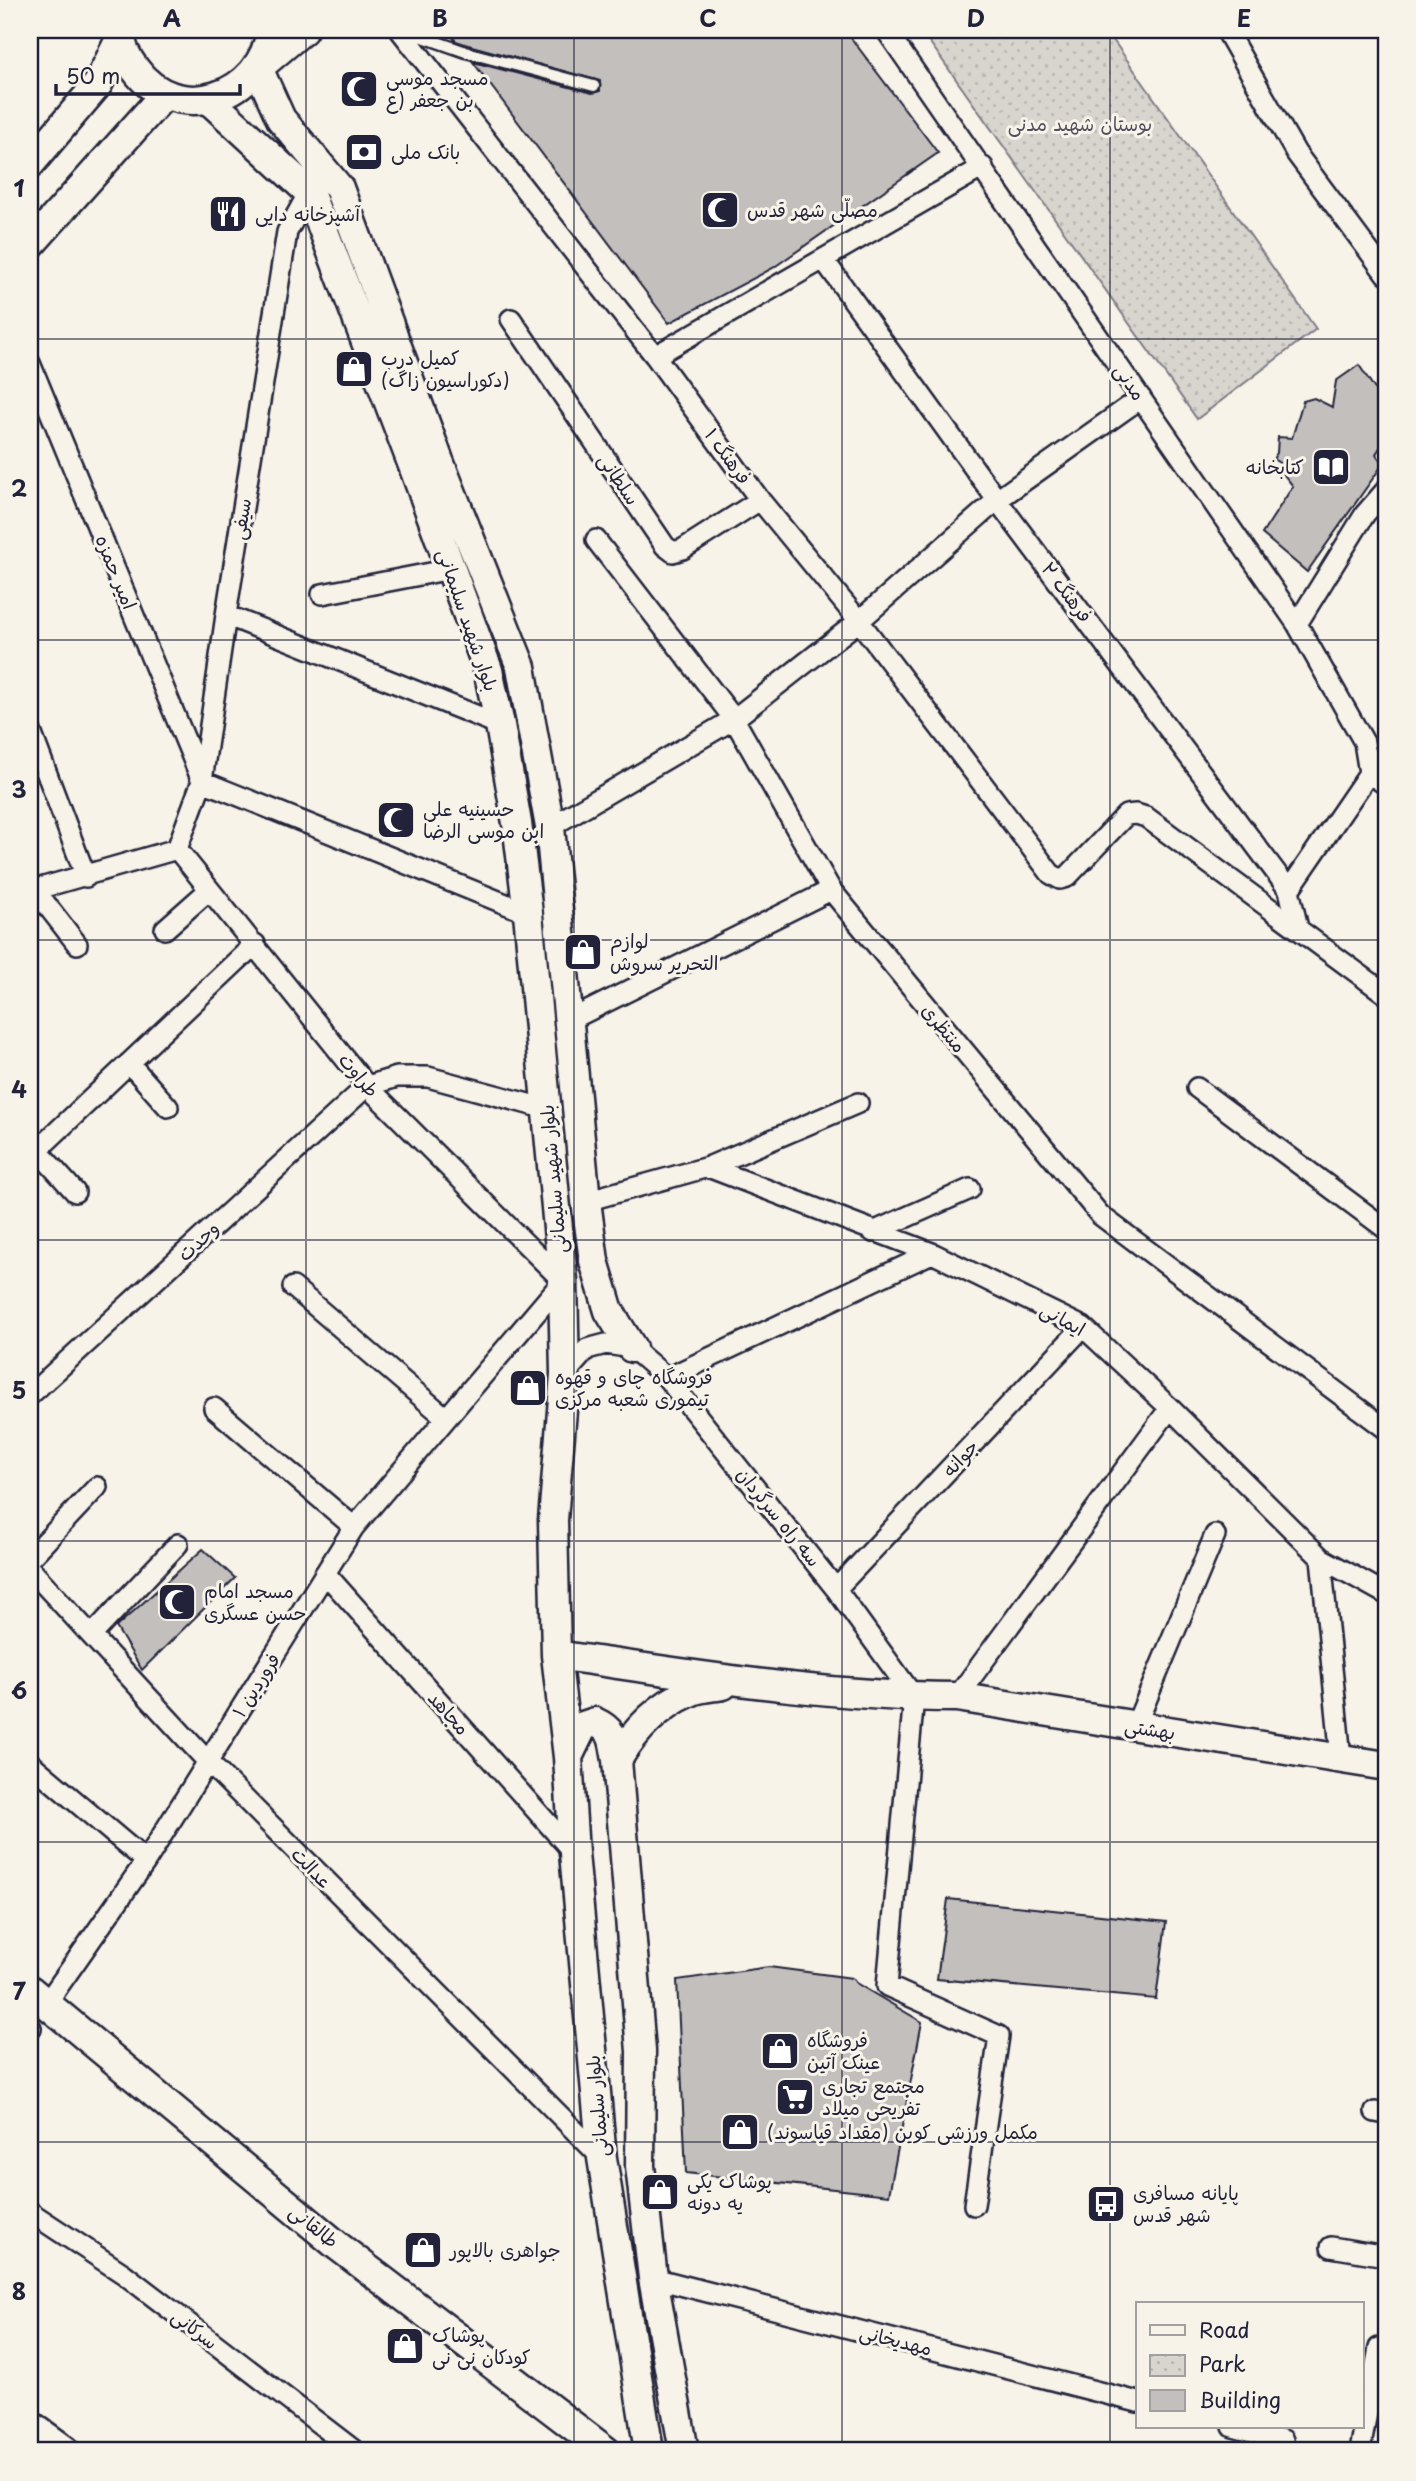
<svg xmlns="http://www.w3.org/2000/svg" width="1416" height="2481" font-family="'Playpen Sans','Playpen Sans Arabic',sans-serif">
  <style>
    .park { fill: url(#park-dots); stroke: #7d7c85; stroke-width: 2 }
    .building { fill: #c2bfbd; stroke: #22223b; stroke-width: 2 }
    .lines { fill: none; stroke-linecap: round; stroke-linejoin: round }
    .lane-casing { stroke: #22223b; stroke-width: 15 }
    .street-casing { stroke: #22223b; stroke-width: 24 }
    .secondary-casing { stroke: #22223b; stroke-width: 33 }
    .lane { stroke: #f7f3e8; stroke-width: 10 }
    .street { stroke: #f7f3e8; stroke-width: 19 }
    .secondary { stroke: #f7f3e8; stroke-width: 28 }
    .grid { fill: none; stroke: #22223b; stroke-width: 2; stroke-opacity: 0.55 }
    .labels { text-anchor: middle; stroke-width: 6; stroke-linejoin: round; paint-order: stroke }
    .poi-label { font-size: 19px; fill: #22223b; stroke: #f7f3e8; text-anchor: start }
    .park-label { font-size: 19px; fill: #504f60; stroke: #f7f3e8 }
    .street-label { font-size: 19px; fill: #22223b; stroke: #f7f3e8 }
    .neatline { fill: none; stroke: #22223b; stroke-width: 2.5 }
    .grid-label { font-size: 23px; text-anchor: middle; font-weight: bold; fill: #22223b }
  </style>
  <defs>
    <pattern id="park-dots" width="8" height="8" patternUnits="userSpaceOnUse" patternTransform="scale(1.75)"><rect width="8" height="8" fill="#d8d5cf"/><path d="M2 2h.1M6 6h.1" fill="none" stroke="#b9b7b3" stroke-width="1.8" stroke-linecap="round"/></pattern>
  </defs>
  <rect width="100%" height="100%" fill="#f7f3e8"/>
  <filter id="ink" filterUnits="userSpaceOnUse"><feTurbulence type="fractalNoise" baseFrequency=".0143" numOctaves="2"/><feDisplacementMap in="SourceGraphic" scale="14" xChannelSelector="R" yChannelSelector="G"/><feConvolveMatrix kernelMatrix="1 2 1 2 8 2 1 2 1" color-interpolation-filters="sRGB"/></filter>
  <g filter="url(#ink)">
    <path class="park" d="M921,30H1106L1316,329L1197,419Z"/>
    <path class="building" d="M446,30H845L938,153L773,268L669,323L473,62L592,93L600,91V81L468,45L456,41Z
      M1359,365L1386,406V438L1376,454L1383,464L1307,572L1262,534L1293,486L1280,470L1281,464L1273,459L1277,453L1278,437L1292,438L1303,401L1314,398L1332,407L1336,381Z
      M203,1549L235,1578L142,1670L116,1627Z
      M948,1899L1166,1922L1156,1999L937,1979Z
      M769,1967L852,1978L856,1983L922,2022L889,2195L686,2173L677,1980Z"/>
    <g class="lines">
      <g class="lane-casing">
        <path id="lane" d="M403,30L466,52L594,86"/>
      </g>
      <g class="street-casing">
        <path id="street" d="M400,30L655,356L760,500L859,621L1051,874L1060,879L1067,877L1126,815L1136,814L1146,817L1386,994
          M886,30L1297,624L1364,742L1369,773L1289,890
          M1226,30L1296,153L1386,274
          M824,260L997,500L1289,890L1298,928
          M511,319L665,546L673,552L683,549L760,500
          M655,356L983,167
          M30,363L202,781L528,913
          M596,540L734,719L831,890L1100,1215L1386,1429
          M322,594L451,569
          M226,615L500,725
          M1297,624L1365,514L1386,490
          M30,729L86,877
          M1386,751L1369,773L1386,785
          M550,827L734,719L859,621L997,500L1141,398
          M177,849L202,781L226,615L287,232L309,192
          M35,890L77,944
          M30,891L177,849
          M165,929L209,890
          M570,1020L831,890
          M129,1063L168,1107
          M1197,1088L1386,1229
          M37,1150L75,1192
          M30,1157L255,944
          M708,1167L932,1253L1083,1327L1170,1408L1321,1558L1386,1594
          M586,1201L708,1167L858,1103
          M873,1232L970,1189
          M293,1287L446,1418
          M565,1374L587,1349L606,1344L632,1348L667,1378L836,1589L914,1697L887,1986L999,2036L974,2205
          M667,1378L932,1253
          M30,1395L367,1086L397,1077H428L547,1109
          M214,1408L354,1527
          M30,1558L97,1487
          M1321,1558L1341,1758
          M30,1569L208,1762L602,2158
          M325,1573L574,1853
          M836,1589L1083,1327
          M92,1635L178,1544
          M957,1697L1170,1408
          M1135,1727L1215,1535
          M30,1763L146,1861
          M46,2004L146,1861L354,1527L563,1281L367,1086L177,849
          M30,2029L31,2028
          M1375,2112L1386,2114
          M30,2212L124,2274L355,2451
          M1331,2247L1386,2256
          M653,2278L1138,2402
          M1233,2427L1283,2440
          M1360,2451L1379,2348"/>
      </g>
      <g class="secondary-casing">
        <path id="secondary" d="M120,30C120,45 126,57 135,69C177,127 263,97 271,30
          M303,30L258,68L281,119L339,188L439,461L521,667L550,827L586,1201L594,1261L609,1311L632,1348
          M208,99L309,192L415,471L488,670L500,725L517,823L528,913L563,1281L565,1374L553,1520L556,1655L568,1757L574,1853L602,2158L649,2451
          M30,164L98,84L120,39
          M30,245L164,95
          M556,1655C689,1674 823,1697 957,1697L1386,1766
          M568,1757L583,1726L595,1722C615,1731 613,1740 617,1760L641,2051L640,2166L653,2278L684,2451
          M617,1760C635,1730 658,1706 690,1692C700,1687 713,1687 723,1685
          M30,1990L339,2247L606,2451
          M30,2425L66,2451"/>
      </g>
      <use href="#lane" class="lane"/>
      <use href="#street" class="street"/>
      <use href="#secondary" class="secondary"/>
    </g>
  </g>
  <path class="grid" d="M306,30V2451M574,30V2451M842,30V2451M1110,30V2451M30,339H1386M30,640H1386M30,940H1386M30,1240H1386M30,1541H1386M30,1842H1386M30,2142H1386"/>
  <defs>
    <g id="mosque-square" transform="scale(2.0125)"><rect x="-9" y="-9" width="18" height="18" rx="4" fill="#22223b" stroke="#f7f3e8"/><path d="M3.5-4.9A6 6 0 1 0 3.5 4.9A5 5 0 1 1 3.5-4.9Z" fill="#fff"/></g>
    <g id="bank-square" transform="scale(2.0125)"><rect x="-9" y="-9" width="18" height="18" rx="4" fill="#22223b" stroke="#f7f3e8"/><path d="M-6-4H6V4H-6ZM0-2.3a2.3 2.3 0 1 0 0 4.6a2.3 2.3 0 1 0 0-4.6Z" fill="#fff"/></g>
    <g id="restaurant-square" transform="scale(2.0125)"><rect x="-9" y="-9" width="18" height="18" rx="4" fill="#22223b" stroke="#f7f3e8"/><path d="M-5-6h1v4h1v-4h1v4h1v-4h1v5L-1.5 .5V6h-2V.5L-5-1ZM5-6V6H3V1.5H1.5Q1.5-4 5-6Z" fill="#fff"/></g>
    <g id="shop-square" transform="scale(2.0125)"><rect x="-9" y="-9" width="18" height="18" rx="4" fill="#22223b" stroke="#f7f3e8"/><path d="M-5-2.5h2.3a2.7 3.5 0 0 1 5.4 0H5L5.5 6h-11ZM-1.5-2.5h3a1.5 2.3 0 0 0-3 0Z" fill="#fff"/></g>
    <g id="library-square" transform="scale(2.0125)"><rect x="-9" y="-9" width="18" height="18" rx="4" fill="#22223b" stroke="#f7f3e8"/><path d="M-6-4Q-3-5.5-.7-3.5V5Q-3 3-6 4ZM6-4Q3-5.5 .7-3.5V5Q3 3 6 4Z" fill="#fff"/></g>
    <g id="supermarket-square" transform="scale(2.0125)"><rect x="-9" y="-9" width="18" height="18" rx="4" fill="#22223b" stroke="#f7f3e8"/><path d="M-6-5.5h2.5l.6 2H6L4.5 2H-2.5L-4.4-4H-6ZM-1.5 3.2a1.3 1.3 0 1 0 .1 0ZM3 3.2a1.3 1.3 0 1 0 .1 0Z" fill="#fff"/></g>
    <g id="bus-square" transform="scale(2.0125)"><rect x="-9" y="-9" width="18" height="18" rx="4" fill="#22223b" stroke="#f7f3e8"/><path d="M-5-6H5V4H4V6H2V4H-2V6H-4V4H-5ZM-3.5-4V0h7V-4ZM-3.5 1.2v1.5H-2V1.2ZM2 1.2v1.5H3.5V1.2Z" fill="#fff"/></g>
  </defs>
  <g fill-rule="evenodd">
    <use href="#mosque-square" x="359" y="89"/>
    <use href="#bank-square" x="364" y="152"/>
    <use href="#mosque-square" x="720" y="210"/>
    <use href="#restaurant-square" x="228" y="214"/>
    <use href="#shop-square" x="354" y="369"/>
    <use href="#library-square" x="1331" y="467"/>
    <use href="#mosque-square" x="396" y="820"/>
    <use href="#shop-square" x="583" y="952"/>
    <use href="#shop-square" x="528" y="1388"/>
    <use href="#mosque-square" x="177" y="1602"/>
    <use href="#shop-square" x="780" y="2051"/>
    <use href="#supermarket-square" x="795" y="2097"/>
    <use href="#shop-square" x="740" y="2132"/>
    <use href="#shop-square" x="660" y="2192"/>
    <use href="#bus-square" x="1106" y="2204"/>
    <use href="#shop-square" x="423" y="2250"/>
    <use href="#shop-square" x="405" y="2346"/>
  </g>
  <g class="labels">
    <g class="poi-label">
      <text x="386" y="85">مسجد موسی<tspan x="386" dy="22">بن جعفر (ع</tspan></text>
      <text x="391" y="159">بانک ملی</text>
      <text x="747" y="217">مصلّی شهر قدس</text>
      <text x="255" y="221">آشپزخانه دایی</text>
      <text x="381" y="365">کمیل درب<tspan x="381" dy="22">(دکوراسیون زاگ)</tspan></text>
      <text x="1304" y="474" text-anchor="end">کتابخانه</text>
      <text x="423" y="816">حسینیه علی<tspan x="423" dy="22">ابن موسی الرضا</tspan></text>
      <text x="610" y="948">لوازم<tspan x="610" dy="22">التحریر سروش</tspan></text>
      <text x="555" y="1384">فروشگاه چای و قهوه<tspan x="555" dy="22">تیموری شعبه مرکزی</tspan></text>
      <text x="204" y="1598">مسجد امام<tspan x="204" dy="22">حسن عسگری</tspan></text>
      <text x="807" y="2047">فروشگاه<tspan x="807" dy="22">عینک آتین</tspan></text>
      <text x="822" y="2093">مجتمع تجاری<tspan x="822" dy="22">تفریحی میلاد</tspan></text>
      <text x="767" y="2139">مکمل ورزشی کوین (مقداد قیاسوند)</text>
      <text x="687" y="2188">پوشاک یکی<tspan x="687" dy="22">یه دونه</tspan></text>
      <text x="1133" y="2200">پایانه مسافری<tspan x="1133" dy="22">شهر قدس</tspan></text>
      <text x="450" y="2257">جواهری بالاپور</text>
      <text x="432" y="2342">پوشاک<tspan x="432" dy="22">کودکان نی نی</tspan></text>
    </g>
    <g class="park-label">
      <text x="1080" y="131">بوستان شهید مدنی</text>
    </g>
    <g class="street-label">
      <text transform="translate(1130 382) rotate(56)" y="7">مدنی</text>
      <text transform="translate(728 456) rotate(54)" y="7">فرهنگ ۱</text>
      <text transform="translate(619 479) rotate(56)" y="7">سلطانی</text>
      <text transform="translate(241 519) rotate(-81)" y="7">سیفی</text>
      <text transform="translate(116 572) rotate(68)" y="7">امیر حمزه</text>
      <text transform="translate(1067 592) rotate(53)" y="7">فرهنگ ۲</text>
      <text transform="translate(468 620) rotate(71)" y="7">بلوار شهید سلیمانی</text>
      <text transform="translate(944 1028) rotate(50)" y="7">منتظری</text>
      <text transform="translate(359 1075) rotate(50)" y="7">طراوت</text>
      <text transform="translate(553 1179) rotate(-95)" y="7">بلوار شهید سلیمانی</text>
      <text transform="translate(198 1241) rotate(-43)" y="7">وحدت</text>
      <text transform="translate(1063 1319) rotate(29)" y="7">ایمانی</text>
      <text transform="translate(960 1458) rotate(-47)" y="7">جوانه</text>
      <text transform="translate(779 1517) rotate(51)" y="7">سه راه سرگردان</text>
      <text transform="translate(256 1685) rotate(-58)" y="7">فروردین ۱</text>
      <text transform="translate(449 1713) rotate(48)" y="7">مجاهد</text>
      <text transform="translate(1150 1729) rotate(9)" y="7">بهشتی</text>
      <text transform="translate(312 1868) rotate(46)" y="7">عدالت</text>
      <text transform="translate(597 2106) rotate(-95)" y="7">بلوار سلیمانی</text>
      <text transform="translate(314 2226) rotate(39)" y="7">طالقانی</text>
      <text transform="translate(195 2329) rotate(38)" y="7">سرکانی</text>
      <text transform="translate(896 2340) rotate(14)" y="7">مهدیخانی</text>
    </g>
  </g>
  <rect width="1416" height="2481" fill="none" stroke="#f7f3e8" stroke-width="77"/>
  <rect x="1136" y="2302" width="228" height="126" fill="#f7f3e8" stroke="#a29fa3" stroke-width="2"/>
  <rect x="1150" y="2325" width="35" height="10" fill="#f7f3e8" stroke="#a29fa3" stroke-width="2"/>
  <text x="1199" y="2338" font-size="21" fill="#22223b">Road</text>
  <rect x="1150" y="2355" width="35" height="21" fill="url(#park-dots)" stroke="#a29fa3" stroke-width="2"/>
  <text x="1199" y="2372" font-size="21" fill="#22223b">Park</text>
  <rect x="1150" y="2390" width="35" height="21" fill="#c2bfbd" stroke="#a29fa3" stroke-width="2"/>
  <text x="1199" y="2408" font-size="21" fill="#22223b">Building</text>
  <path d="M56 84v10h184v-10" fill="none" stroke="#22223b" stroke-width="3.5"/>
  <text x="66" y="84" font-size="21" fill="#22223b" stroke="#f7f3e8" stroke-width="5" paint-order="stroke">50 m</text>
  <rect x="38" y="38" width="1340" height="2404" class="neatline"/>
  <g class="grid-label">
    <text x="172" y="27">A</text>
    <text x="440" y="27">B</text>
    <text x="708" y="27">C</text>
    <text x="976" y="27">D</text>
    <text x="1244" y="27">E</text>
    <text x="19" y="197">1</text>
    <text x="19" y="497">2</text>
    <text x="19" y="798">3</text>
    <text x="19" y="1098">4</text>
    <text x="19" y="1399">5</text>
    <text x="19" y="1699">6</text>
    <text x="19" y="2000">7</text>
    <text x="19" y="2300">8</text>
  </g>
</svg>
